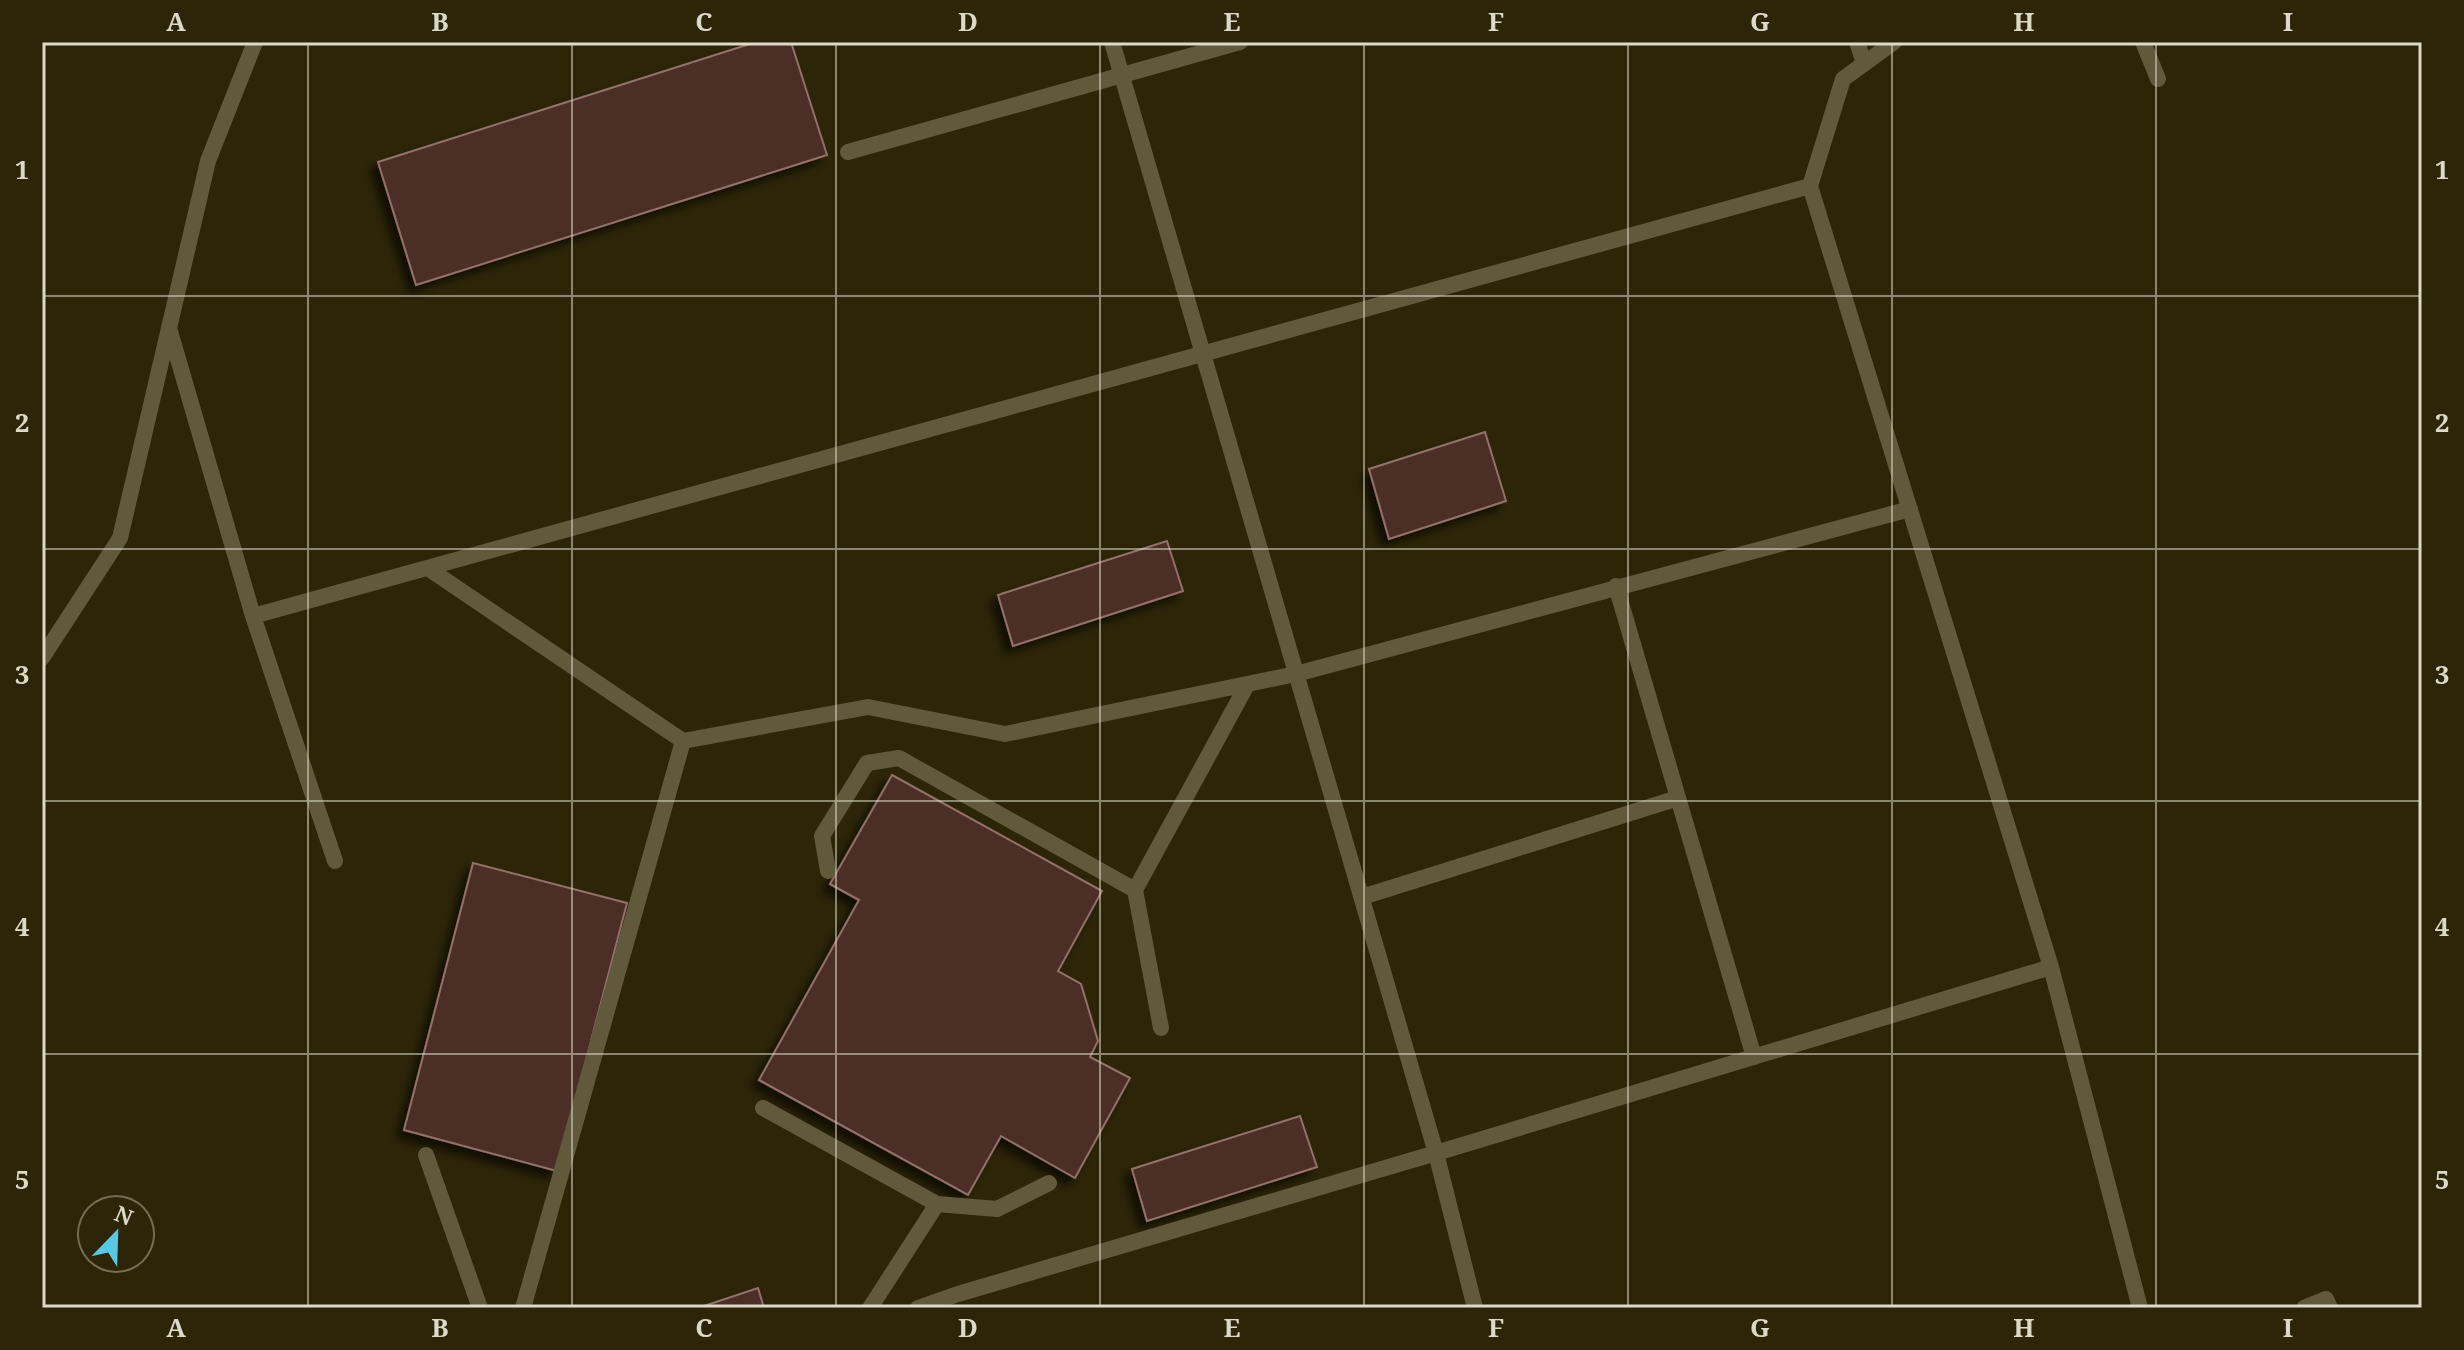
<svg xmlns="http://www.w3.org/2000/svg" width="2464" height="1350" font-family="'Noto Serif',serif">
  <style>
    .building { fill: #4b2d27; stroke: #937169; stroke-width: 2; filter: url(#shadow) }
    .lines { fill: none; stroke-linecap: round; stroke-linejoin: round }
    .service { stroke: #61593c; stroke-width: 16 }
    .grid { fill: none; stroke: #ddd9c9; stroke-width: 2; stroke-opacity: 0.55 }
    .neatline { fill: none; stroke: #ddd9c9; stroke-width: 3 }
    .grid-label { font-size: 26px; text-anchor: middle; font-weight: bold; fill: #ddd9c9 }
  </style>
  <defs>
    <filter id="shadow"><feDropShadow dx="-7" dy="7" stdDeviation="4" flood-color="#0009"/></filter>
  </defs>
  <rect width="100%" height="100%" fill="#2c2508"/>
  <path class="building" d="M756,42H791L827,155L416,285L378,162Z
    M1485,432L1506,501L1389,539L1369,469Z
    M1167,541L1183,591L1013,646L998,595Z
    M892,775L1102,891L1058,971L1081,984L1098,1041L1090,1057L1130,1078L1075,1178L1001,1136L968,1195L759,1080L859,900L830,884Z
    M473,863L627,903L557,1171L404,1130Z
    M1300,1116L1317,1167L1147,1221L1132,1169Z
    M758,1288L764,1308H698Z"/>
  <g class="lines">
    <path class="service" d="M1112,42L1436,1153L1475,1308
      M1857,42L1864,63
      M2143,42L2158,79
      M848,152L1240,42
      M1810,186L2051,967L2140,1308
      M169,328L253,616L335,861
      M429,569L683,741L868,707L1005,734L1296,674L1910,509
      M1616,586L1754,1057
      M253,616L1810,186L1843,79L1894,42
      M42,658L120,538L208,161L255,42
      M828,871L822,836L867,763L899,758L1135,890L1247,685
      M1135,890L1161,1028
      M1362,897L1678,798
      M763,1108L937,1204
      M426,1155L480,1308
      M523,1308L683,741
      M870,1308L937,1204L997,1209L1049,1183
      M918,1308L958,1294L1436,1153L2051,967
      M2304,1308L2326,1299L2330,1308"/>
  </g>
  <path class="grid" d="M308,42V1308M572,42V1308M836,42V1308M1100,42V1308M1364,42V1308M1628,42V1308M1892,42V1308M2156,42V1308M42,296H2422M42,549H2422M42,801H2422M42,1054H2422"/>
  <rect width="2464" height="1350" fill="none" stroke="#2c2508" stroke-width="88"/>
  <g transform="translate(116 1234) rotate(23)"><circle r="38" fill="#2c2508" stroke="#736d55" stroke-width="2"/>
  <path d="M0-6L14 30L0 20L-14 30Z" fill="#58c8e4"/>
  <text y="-12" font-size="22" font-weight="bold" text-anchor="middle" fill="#ddd9c9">N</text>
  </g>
  <rect x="44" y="44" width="2376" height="1262" class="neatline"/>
  <g class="grid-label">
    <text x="176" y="31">A</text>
    <text x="440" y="31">B</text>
    <text x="704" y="31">C</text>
    <text x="968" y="31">D</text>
    <text x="1232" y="31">E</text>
    <text x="1496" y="31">F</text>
    <text x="1760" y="31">G</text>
    <text x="2024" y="31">H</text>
    <text x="2288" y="31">I</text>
    <text x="22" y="179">1</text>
    <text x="2442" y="179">1</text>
    <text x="22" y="432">2</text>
    <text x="2442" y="432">2</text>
    <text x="22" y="684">3</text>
    <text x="2442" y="684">3</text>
    <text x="22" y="936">4</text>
    <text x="2442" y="936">4</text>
    <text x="22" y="1189">5</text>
    <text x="2442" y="1189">5</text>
    <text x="176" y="1337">A</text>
    <text x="440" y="1337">B</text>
    <text x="704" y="1337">C</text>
    <text x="968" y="1337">D</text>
    <text x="1232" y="1337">E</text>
    <text x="1496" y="1337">F</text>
    <text x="1760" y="1337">G</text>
    <text x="2024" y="1337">H</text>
    <text x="2288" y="1337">I</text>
  </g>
</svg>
